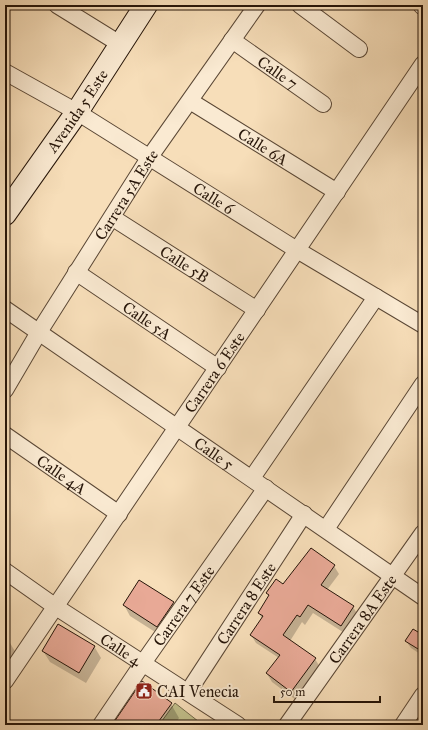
<svg xmlns="http://www.w3.org/2000/svg" width="428" height="730" font-family="'IM FELL Great Primer',serif">
  <style>
    .green { fill: #c2c08b; stroke: #746a4a }
    .shadow { fill: #0003 }
    .building { fill: #e8a996; stroke: #261509 }
    .lines { fill: none; stroke-linecap: round; stroke-linejoin: round }
    .minor-casing { stroke: #5a4735; stroke-width: 18 }
    .secondary-casing { stroke: #261509; stroke-width: 24 }
    .minor { stroke: #faead2; stroke-width: 16 }
    .secondary { stroke: #faead2; stroke-width: 22 }
    .labels { text-anchor: middle; stroke-width: 4; stroke-linejoin: round; paint-order: stroke }
    .street-label { font-size: 16px; fill: #261509; stroke: #faead2 }
    .poi-label { font-size: 16px; fill: #261509; stroke: #faead2; text-anchor: start }
  </style>
  <rect width="100%" height="100%" fill="#f7deb9"/>
  <filter id="stains"><feTurbulence type="fractalNoise" baseFrequency=".005" numOctaves="4"/><feColorMatrix values="0 0 0 0 .2 0 0 0 0 .09 0 0 0 0 .02 0 0 0 .5 -.17"/></filter>
  <radialGradient id="worn" r=".72"><stop offset=".6" stop-color="#630" stop-opacity="0"/><stop offset="1" stop-color="#630" stop-opacity=".3"/></radialGradient>
  <path class="green" d="M175,703L203,725H159Z"/>
  <path class="shadow" d="M312,550L334,566L339,574L327,590L353,607L358,615L346,634L313,613L305,625L302,622L290,641L315,659L320,667L296,700L272,682L267,674L279,658L256,643L251,635L262,619L259,613L269,596L268,593L283,585Z
    M173,603L179,614L163,637L130,616L124,605Z
    M423,637V656L411,648L406,641Z
    M5,639L10,643L16,653L5,670Z
    M94,646L101,658L86,683L50,662L43,651Z
    M171,704L179,718L174,725H113Z
    M423,720V725H419Z"/>
  <path class="building" d="M311,548L335,565L321,585L354,606L341,626L308,605L300,617L297,615L283,635L316,658L291,692L266,673L280,655L250,635L263,616L258,613L269,595L266,593L276,579L283,584Z
    M139,580L174,602L157,627L123,605Z
    M58,624L95,646L79,673L42,651Z
    M413,629L423,635V652L405,641Z
    M142,681L172,703L156,725H112Z"/>
  <g class="lines">
    <g class="minor-casing">
      <g id="minor">
        <path d="M57,5L120,44"/>
        <path d="M300,5L359,49"/>
        <path d="M421,5L423,7"/>
        <path id="s1" d="M232,40L323,104"/>
        <path id="s2" d="M5,72L77,112L297,250L423,325"/>
        <path id="s3" d="M190,101L337,192"/>
        <path id="s4" d="M113,218L257,310"/>
        <path id="s5" d="M76,272L218,368"/>
        <path id="s6" d="M5,309L423,597"/>
        <path id="s7" d="M5,390L39,332L149,158L257,5"/>
        <path id="s8" d="M5,435L119,514"/>
        <path d="M252,478L376,297"/>
        <path d="M326,529L423,384"/>
        <path id="s9" d="M5,571L56,607L238,725"/>
        <path id="s10" d="M5,681L423,64"/>
        <path id="s11" d="M188,692L304,514"/>
        <path id="s12" d="M101,725L143,663L266,488"/>
        <path id="s13" d="M287,725L423,533"/>
        <path d="M403,725L423,695"/>
      </g>
    </g>
    <g class="secondary-casing">
      <g id="secondary">
        <path id="s14" d="M5,214L77,112L146,5"/>
      </g>
    </g>
    <use href="#minor" class="minor"/>
    <use href="#secondary" class="secondary"/>
  </g>
  <defs>
    <g id="civic-square" transform="scale(0.9)"><rect x="-9" y="-9" width="18" height="18" rx="4" fill="#8f2418" stroke="#faead2"/><path d="M-.6-6.5H3V-4.5H.6V-3L4-1V1h2V6H-6V1h2V-1L-.6-3ZM-1.2 2.5V6h2.4V2.5Z" fill="#fff"/></g>
  </defs>
  <g fill-rule="evenodd">
    <use href="#civic-square" x="144" y="691"/>
  </g>
  <g class="labels">
    <g class="street-label">
      <text dy="6" stroke="none"><textPath href="#s1" startOffset="56">Calle 7</textPath></text>
      <text dy="6" stroke="none"><textPath href="#s14" startOffset="126">Avenida 5 Este</textPath></text>
      <text dy="6" stroke="none"><textPath href="#s3" startOffset="86">Calle 6A</textPath></text>
      <text dy="6" stroke="none"><textPath href="#s7" startOffset="230">Carrera 5A Este</textPath></text>
      <text dy="6" stroke="none"><textPath href="#s2" startOffset="244">Calle 6</textPath></text>
      <text dy="6" stroke="none"><textPath href="#s4" startOffset="85">Calle 5B</textPath></text>
      <text dy="6" stroke="none"><textPath href="#s5" startOffset="86">Calle 5A</textPath></text>
      <text dy="6" stroke="none"><textPath href="#s10" startOffset="373">Carrera 6 Este</textPath></text>
      <text dy="6" stroke="none"><textPath href="#s6" startOffset="254">Calle 5</textPath></text>
      <text dy="6" stroke="none"><textPath href="#s8" startOffset="69">Calle 4A</textPath></text>
      <text dy="6" stroke="none"><textPath href="#s11" startOffset="106">Carrera 8 Este</textPath></text>
      <text dy="6" stroke="none"><textPath href="#s12" startOffset="145">Carrera 7 Este</textPath></text>
      <text dy="6" stroke="none"><textPath href="#s13" startOffset="130">Carrera 8A Este</textPath></text>
      <text dy="6" stroke="none"><textPath href="#s9" startOffset="140">Calle 4</textPath></text>
    </g>
    <g class="poi-label">
      <text x="157" y="697">CAI Venecia</text>
    </g>
  </g>
  <rect width="428" height="730" fill="none" stroke="#f7deb9" stroke-width="20"/>
  <rect x="6" y="6" width="416" height="718" fill="none" stroke="#261509" stroke-width="2"/>
  <rect x="10" y="10" width="408" height="710" fill="none" stroke="#261509"/>
  <path d="M274 696v6h106v-6" fill="none" stroke="#261509" stroke-width="2"/>
  <text x="280" y="696" font-size="12" fill="#261509" stroke="#faead2" stroke-width="3" paint-order="stroke">50 m</text>
  <rect width="100%" height="100%" filter="url(#stains)"/>
  <rect width="100%" height="100%" fill="url(#worn)"/>
</svg>
